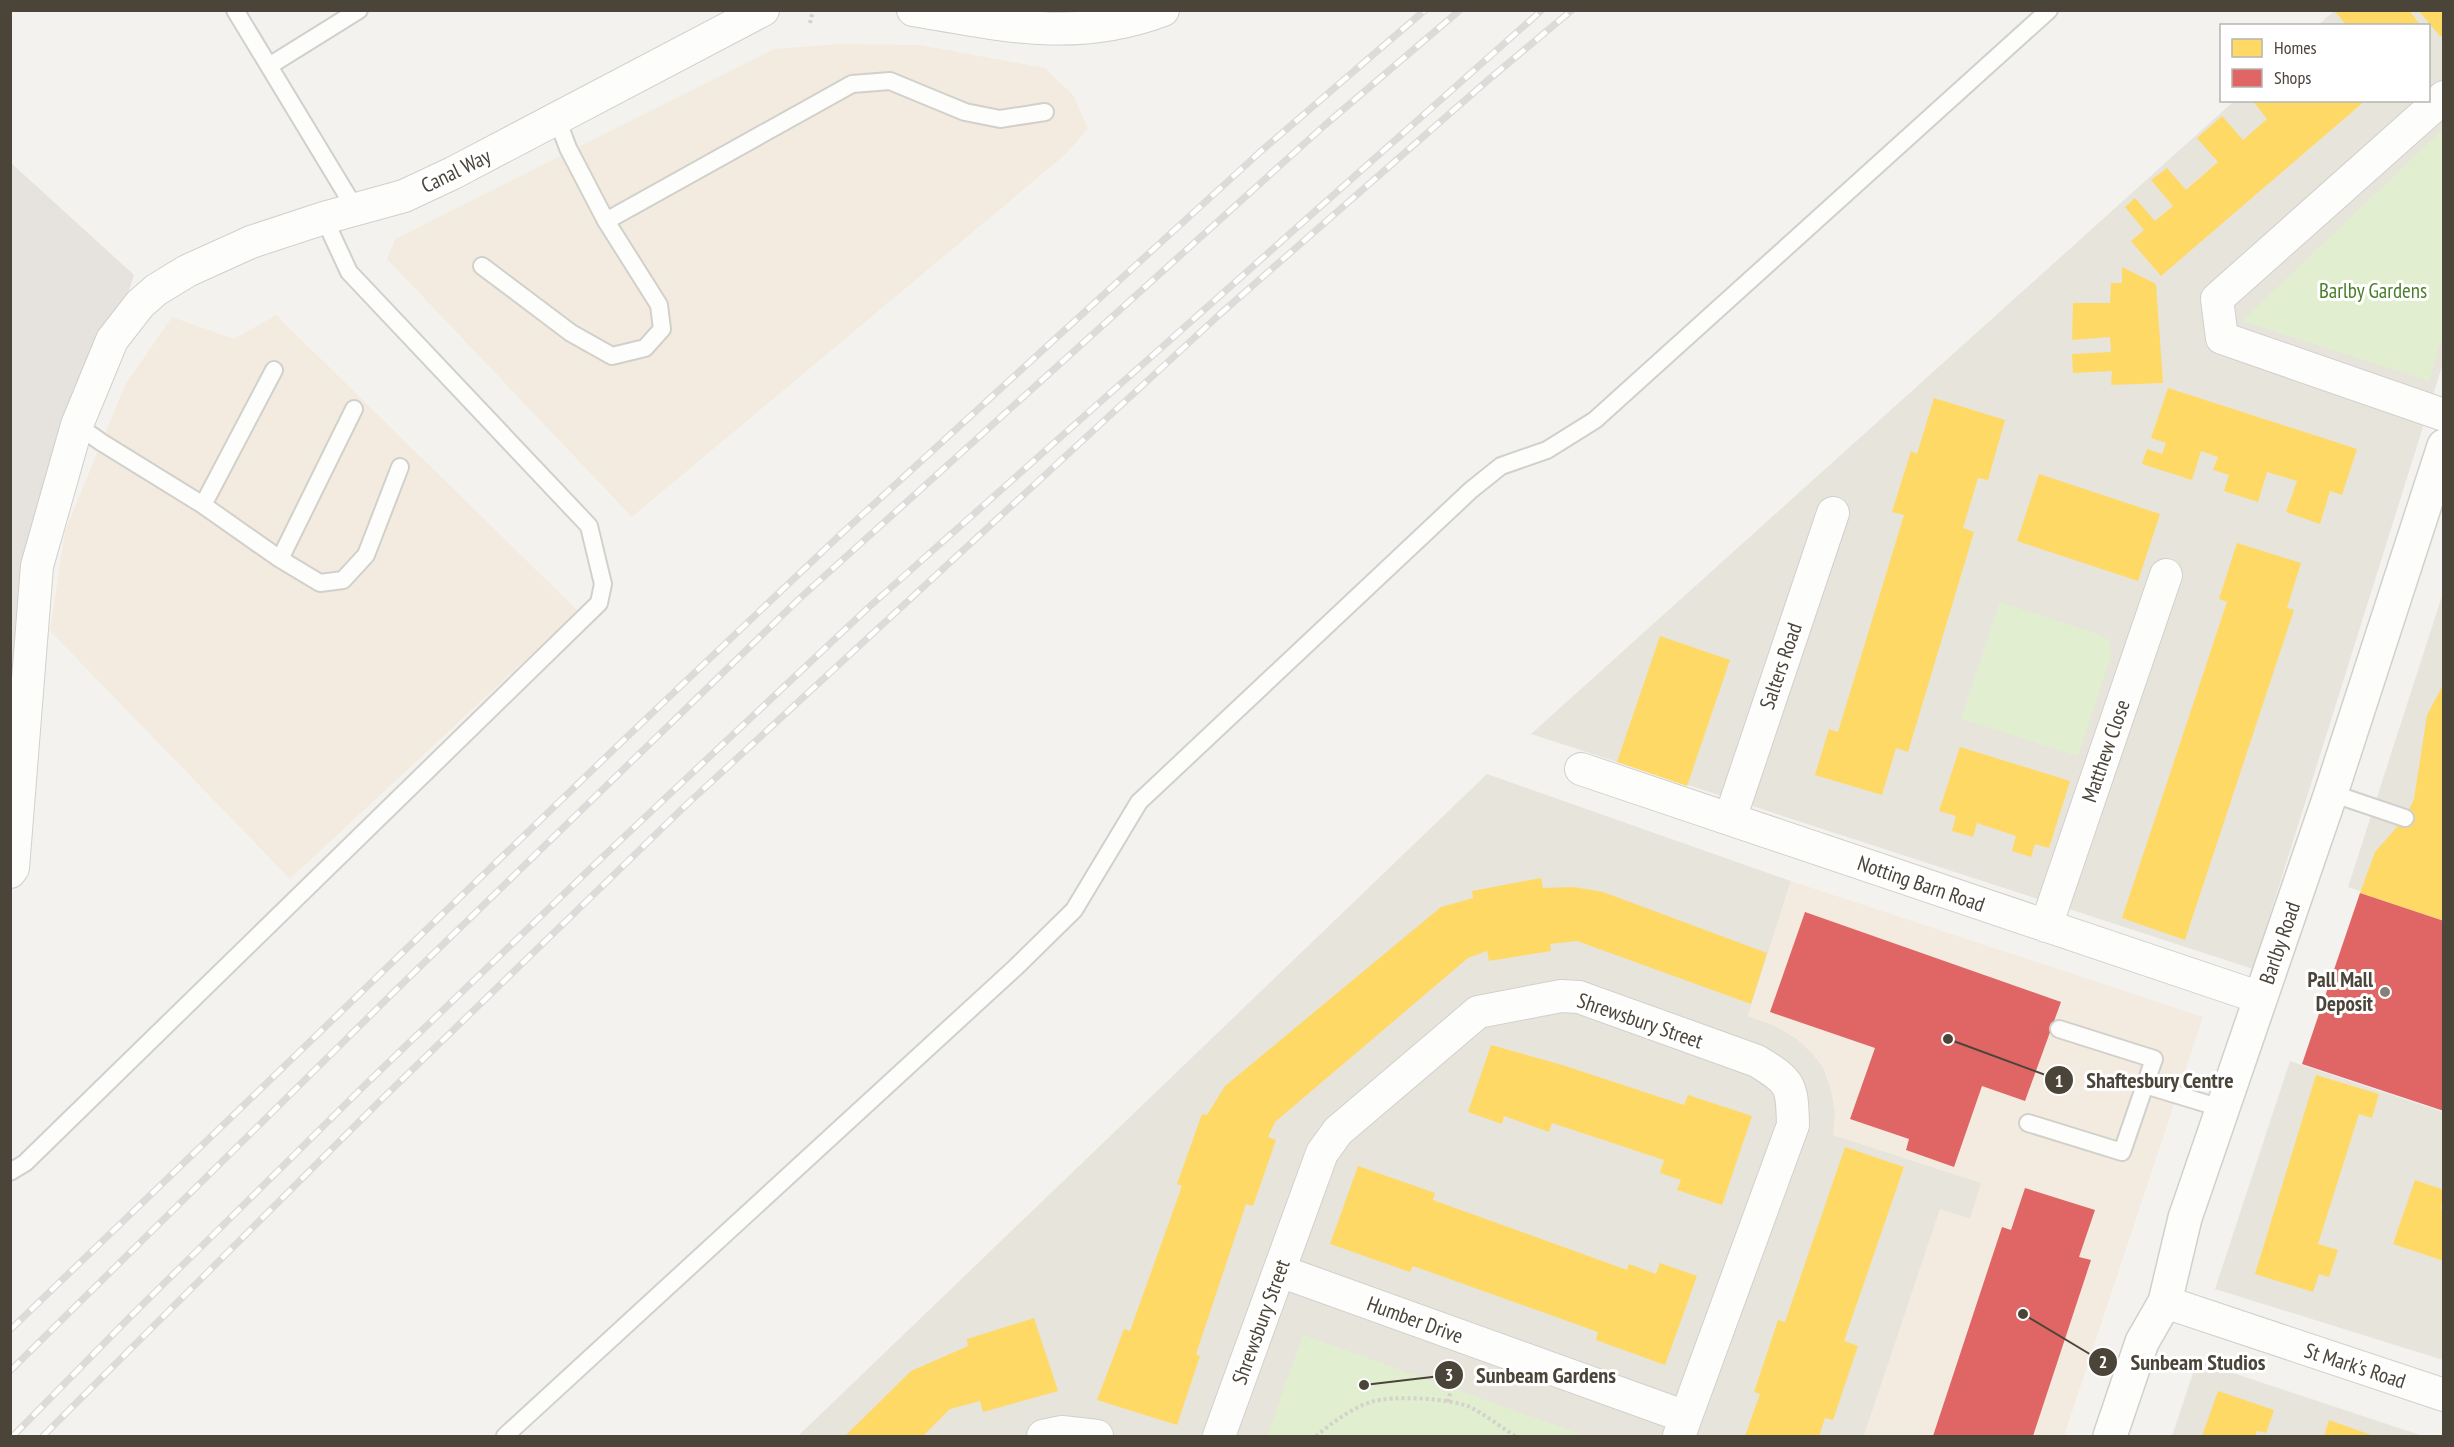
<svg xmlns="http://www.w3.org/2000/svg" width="2454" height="1447" font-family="'PT Sans Narrow',sans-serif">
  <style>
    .residential { fill: #e7e4dc }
    .commercial { fill: #f3ebdf }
    .industrial { fill: #e6e2de }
    .green { fill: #e1eecf }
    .homes { fill: #ffd966 }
    .shops { fill: #e06666 }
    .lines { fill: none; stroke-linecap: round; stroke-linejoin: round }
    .service-casing { stroke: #d2d0cb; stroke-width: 20 }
    .minor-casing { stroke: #d2d0cb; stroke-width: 34 }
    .tertiary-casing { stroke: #d2d0cb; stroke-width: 36 }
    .path { stroke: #d3d2cc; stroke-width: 4; stroke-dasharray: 3 3; stroke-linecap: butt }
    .service { stroke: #fdfdfc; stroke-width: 16 }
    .minor { stroke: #fdfdfc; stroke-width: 32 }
    .tertiary { stroke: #fdfdfc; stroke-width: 33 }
    .rail-casing { stroke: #dbdbda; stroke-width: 7 }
    .rail { stroke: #fff; stroke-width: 4.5; stroke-dasharray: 14; stroke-linecap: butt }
    .poi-dot { fill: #868178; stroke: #fff; stroke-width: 2 }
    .labels { text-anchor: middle; stroke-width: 6; stroke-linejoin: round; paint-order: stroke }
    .street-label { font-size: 21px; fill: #4b4439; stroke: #fff }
    .park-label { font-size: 21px; fill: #4a7f2a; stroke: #fff }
    .poi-label { font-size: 21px; font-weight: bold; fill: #4b4439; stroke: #fff; text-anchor: end }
    .leader { fill: none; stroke: #4b4439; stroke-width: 2 }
    .callout-dot { fill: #4b4439; stroke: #fff; stroke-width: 2 }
    .mark-label { font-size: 18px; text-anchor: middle; font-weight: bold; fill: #fff }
    .callout-label { font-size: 22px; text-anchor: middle; font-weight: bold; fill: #4b4439; stroke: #fff; stroke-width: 6; stroke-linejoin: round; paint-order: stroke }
  </style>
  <rect width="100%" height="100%" fill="#f4f2ee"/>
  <path class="residential" d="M2334,11H2443V363L2253,969L1531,734L2234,101L2428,100V26L2318,25Z
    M2443,593V920L2348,887Z
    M1487,774L1791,881L1748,1016L1775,1026L1796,1038L1812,1053L1823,1067L1831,1089L1835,1111L1834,1135L1982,1183L1971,1219L1940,1210L1864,1436H798Z
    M2290,1061L2443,1112V1360L2215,1289Z
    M2197,1361L2423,1436H2172Z"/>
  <path class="commercial" d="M838,44L920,45L1045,68L1073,95L1088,128L1066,154L632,517L387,259L395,239L774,49Z
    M276,315L578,611L290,879L50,631L65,531L125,385L172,317L234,339Z
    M1791,881L2203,1017L2064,1436H1864L1940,1209L1970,1219L1981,1183L1833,1135L1835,1111L1831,1089L1823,1067L1812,1053L1796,1038L1775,1026L1748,1016Z"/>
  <path class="industrial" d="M11,163L134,275L37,566L11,714Z"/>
  <path class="green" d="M2443,129V335L2429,381L2242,321Z
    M2000,602L2101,635L2109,641L2112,653L2078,756L1961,719Z
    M1303,1335L1586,1436H1267Z"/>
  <path class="homes" d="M2334,10H2409L2421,26H2347Z
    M2418,10H2444V37L2440,36Z
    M2252,100H2366L2161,276L2131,241L2144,230L2125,207L2135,198L2155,221L2173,206L2151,180L2167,168L2186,190L2218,162L2197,138L2222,116L2243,140L2267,119Z
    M2122,267L2156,284L2163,383L2111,385L2112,371L2073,373L2072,354L2111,352L2110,337L2072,340L2073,303H2110L2111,283H2122Z
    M2168,388L2357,449L2342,495L2330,491L2320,524L2286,512L2297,481L2267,472L2258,502L2224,491L2229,475L2213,470L2218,457L2201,451L2192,480L2142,464L2147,449L2162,454L2166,443L2151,438Z
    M1934,398L2005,420L1988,480L1978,478L1963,528L1974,532L1908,752L1896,748L1882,795L1815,775L1829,729L1838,732L1904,515L1892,512L1911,451L1917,454Z
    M2039,474L2160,514L2138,581L2017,541Z
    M2237,543L2301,563L2287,608L2294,610L2185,940L2122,918L2227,602L2219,599Z
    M1660,636L1730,660L1687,786L1617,762Z
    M2444,683V921L2360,893L2375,852L2405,818L2414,799L2427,715Z
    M1960,747L2070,781L2049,848L2035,844L2031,857L2012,851L2016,836L1977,823L1973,837L1952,831L1956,816L1939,811Z
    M1541,878L1543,888L1574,887L1603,892L1767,953L1751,1004L1577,941L1550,944L1551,951L1489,961L1487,951L1468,958L1275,1122L1268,1137L1276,1140L1253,1206L1246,1204L1196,1354L1200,1356L1177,1425L1097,1400L1124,1329L1130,1331L1182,1186L1177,1184L1202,1114L1207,1115L1225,1086L1441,907L1473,898L1472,891Z
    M1491,1045L1562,1065L1684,1105L1688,1095L1752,1116L1722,1205L1677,1190L1681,1180L1660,1173L1664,1160L1552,1123L1549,1132L1504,1116L1502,1124L1468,1112Z
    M2316,1075L2379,1094L2372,1118L2359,1114L2318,1244L2338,1250L2329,1277L2319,1274L2313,1292L2255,1274Z
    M1845,1147L1904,1167L1844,1341L1858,1346L1833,1420L1825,1418L1819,1436H1745L1760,1394L1754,1392L1778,1320L1785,1322Z
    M1358,1166L1435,1193L1433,1200L1627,1270L1629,1264L1656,1274L1660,1263L1697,1276L1665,1365L1596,1340L1598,1332L1413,1266L1410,1272L1330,1244Z
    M2415,1180L2444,1190L2441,1209L2444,1210V1261L2393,1244Z
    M1034,1318L1058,1391L983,1412L980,1401L950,1409L923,1436H845L911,1371L968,1346L967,1339Z
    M2218,1391L2274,1410L2266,1433L2257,1431L2255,1436H2202Z
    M2329,1420L2374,1436H2324Z"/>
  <path class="shops" d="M2360,893L2444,921V1111L2302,1064Z
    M1805,912L2061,1002L2025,1101L1982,1086L1954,1167L1906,1150L1909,1139L1850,1119L1875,1048L1770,1012Z
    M2025,1188L2095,1210L2079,1257L2091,1260L2033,1436H1933L2002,1227L2011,1230Z"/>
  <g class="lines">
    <g class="service-casing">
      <path id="service" d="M235,10L356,210
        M269,66L359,10
        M557,119L568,148L606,221L852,84L890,81L965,112L1000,119L1045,112
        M482,266L571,333L612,356L645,348L662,329L659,305L606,221
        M77,425L101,442L203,505L280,559L320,583L343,580L366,555L400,467
        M203,505L274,370
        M280,559L354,409
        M2331,793L2405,818
        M2059,1029L2154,1059L2145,1085
        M2028,1123L2122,1152L2145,1085L2224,1109
        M10,1172L25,1163L599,603L603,584L589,526L349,272L324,218
        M505,1436L1016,967L1074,910L1139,802L1471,490L1501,466L1547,450L1595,420L2049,10"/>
    </g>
    <g class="minor-casing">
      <path id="minor" d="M913,10C1002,25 1076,43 1163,10
        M2444,97L2217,299L2222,338L2444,415
        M1581,769L2261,998
        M1730,819L1833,513
        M10,872L13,868L37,566L77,425L112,340L140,304L156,290L187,271L251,242L324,218L404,196L453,173L763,10
        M2046,926L2166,575
        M1280,1271L1686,1417
        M2165,1302L2444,1395
        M1043,1436L1062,1432L1097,1436
        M1219,1436L1322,1153L1338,1131L1478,1012L1561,996L1579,997L1757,1061C1791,1082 1792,1084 1793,1125L1679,1436"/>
    </g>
    <g class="tertiary-casing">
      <path id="tertiary" d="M2110,1436L2142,1342L2165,1302L2185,1218L2331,793L2444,446"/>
    </g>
    <path class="path" d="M810,23L813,10
      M1448,1402L1453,1381
      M1316,1436C1331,1424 1351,1408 1371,1402C1391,1395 1453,1398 1472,1408C1487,1416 1501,1427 1515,1436"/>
    <use href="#service" class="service"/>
    <use href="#minor" class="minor"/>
    <use href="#tertiary" class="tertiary"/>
    <g class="rail-casing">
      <path id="rail" d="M10,1330L610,753L840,535L1260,152L1425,10
        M10,1371L398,988L799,599L1325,125L1460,10
        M13,1436L129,1318L364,1086L593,866L869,607L1542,10
        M43,1436L382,1099L684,807L1219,315L1487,81L1572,10"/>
    </g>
    <use href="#rail" class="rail"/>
  </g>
  <circle class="poi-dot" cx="2385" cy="992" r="6"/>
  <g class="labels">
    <g class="street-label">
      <text transform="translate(456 171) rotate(-26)" y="7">Canal Way</text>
      <text transform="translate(1781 666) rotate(-71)" y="7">Salters Road</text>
      <text transform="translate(2106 751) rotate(-71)" y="7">Matthew Close</text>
      <text transform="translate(1921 884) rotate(19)" y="7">Notting Barn Road</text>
      <text transform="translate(2280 943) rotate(-71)" y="7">Barlby Road</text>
      <text transform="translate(1640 1021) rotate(19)" y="7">Shrewsbury Street</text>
      <text transform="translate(1415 1320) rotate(20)" y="7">Humber Drive</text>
      <text transform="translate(1261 1322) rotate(-70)" y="7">Shrewsbury Street</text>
      <text transform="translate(2355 1366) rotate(18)" y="7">St Mark's Road</text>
    </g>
    <g class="park-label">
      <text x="2373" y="298">Barlby Gardens</text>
    </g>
    <g class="poi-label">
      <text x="2373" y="987">Pall Mall<tspan x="2373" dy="24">Deposit</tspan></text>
    </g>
  </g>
  <path class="leader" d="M1948 1039L2059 1080M2023 1314L2103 1362M1364 1385L1449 1375"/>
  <g class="callout-dot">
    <circle cx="1948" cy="1039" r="6"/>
    <circle cx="2023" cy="1314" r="6"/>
    <circle cx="1364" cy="1385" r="6"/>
    <circle cx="2059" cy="1080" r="15"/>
    <circle cx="2103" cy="1362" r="15"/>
    <circle cx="1449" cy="1375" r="15"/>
  </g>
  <g class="mark-label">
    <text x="2059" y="1087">1</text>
    <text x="2103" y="1368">2</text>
    <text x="1449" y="1381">3</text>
  </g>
  <g class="callout-label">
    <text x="2160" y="1088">Shaftesbury Centre</text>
    <text x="2198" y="1370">Sunbeam Studios</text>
    <text x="1546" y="1383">Sunbeam Gardens</text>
  </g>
  <rect width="2454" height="1447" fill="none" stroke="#4b4439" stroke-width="24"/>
  <rect x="2220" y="24" width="210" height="78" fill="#ffffff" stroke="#b7b4b0" stroke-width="1.5"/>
  <rect x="2232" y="39" width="30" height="18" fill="#ffd966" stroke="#b7b4b0" stroke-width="1.5"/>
  <text x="2274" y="54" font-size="18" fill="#4b4439">Homes</text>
  <rect x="2232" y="69" width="30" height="18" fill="#e06666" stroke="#b7b4b0" stroke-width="1.5"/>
  <text x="2274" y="84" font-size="18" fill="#4b4439">Shops</text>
</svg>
